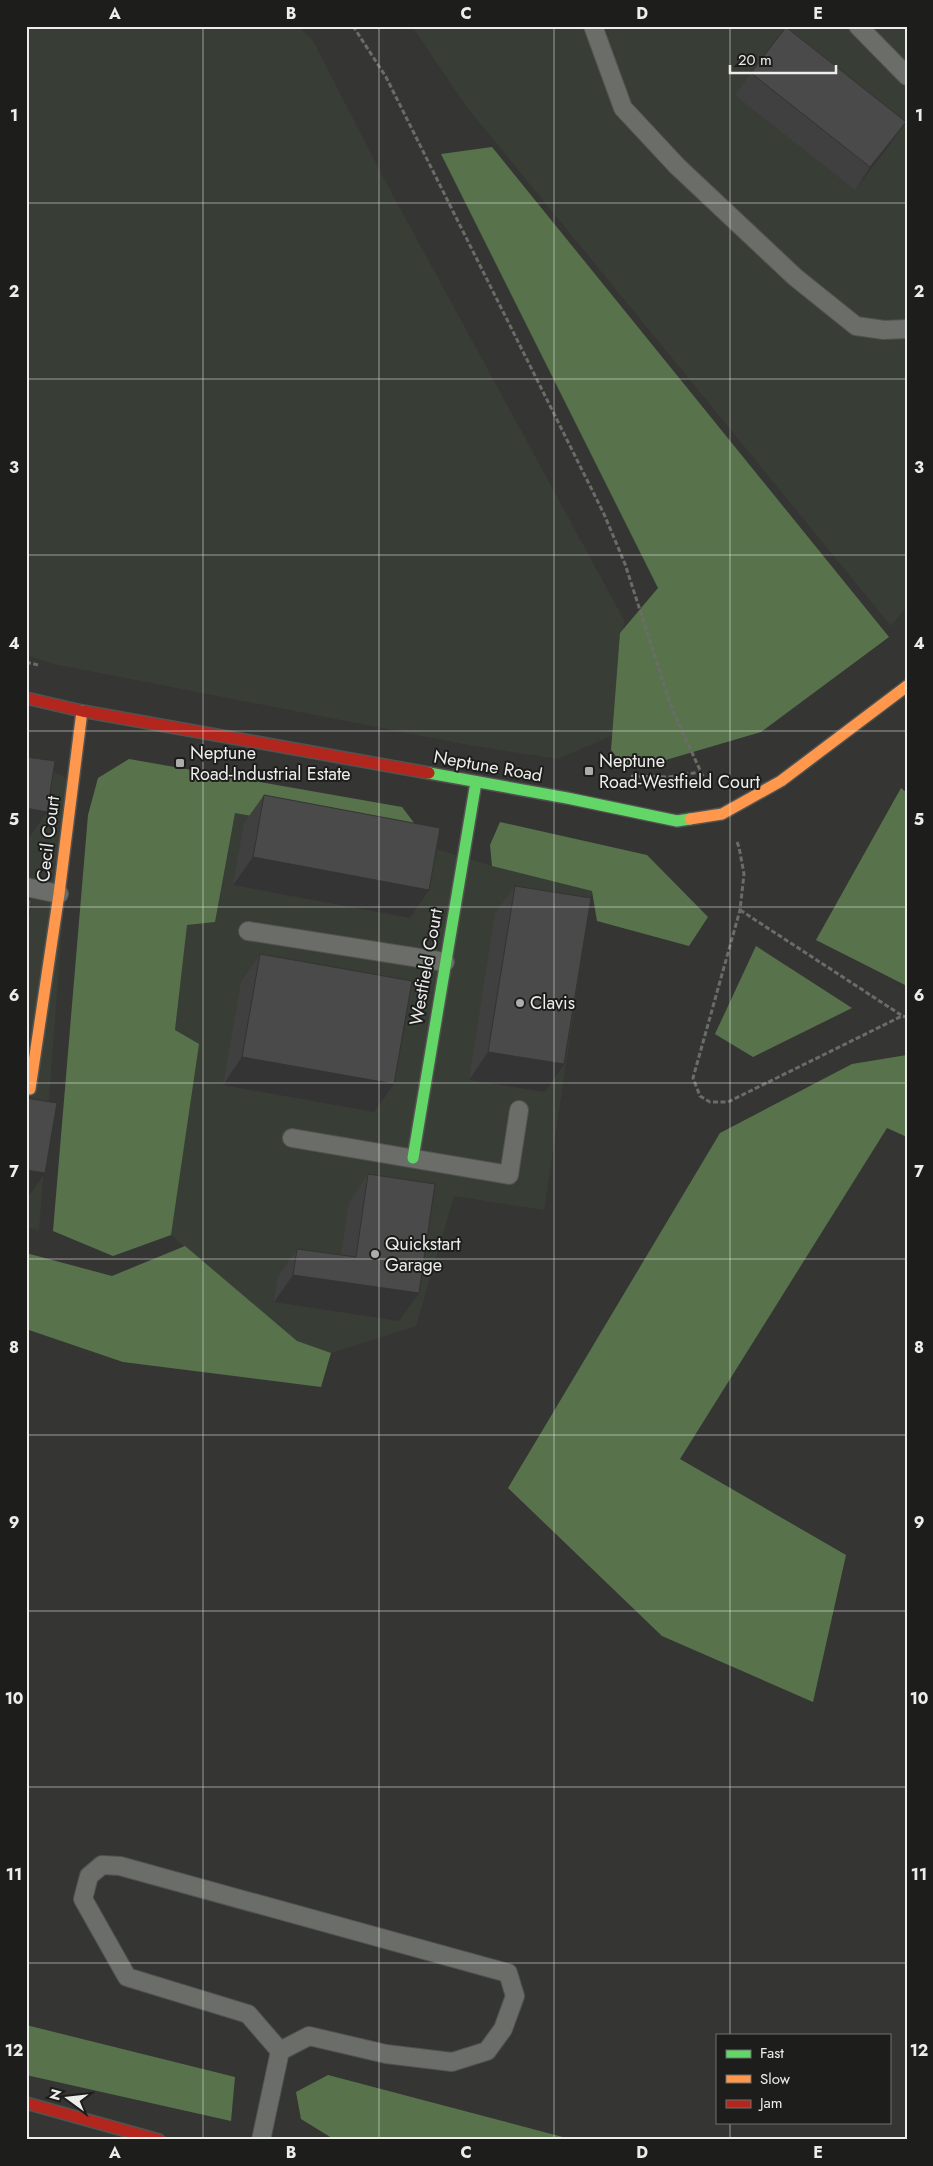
<svg xmlns="http://www.w3.org/2000/svg" width="933" height="2166" font-family="Jost,sans-serif">
  <style>
    .built { fill: #383e36 }
    .forest { fill: #58734b }
    .lines { fill: none; stroke-linecap: round; stroke-linejoin: round }
    .lane-casing { stroke: #525351; stroke-width: 20 }
    .fast-casing { stroke: #525351; stroke-width: 14 }
    .slow-casing { stroke: #525351; stroke-width: 14 }
    .jam-casing { stroke: #525351; stroke-width: 14 }
    .path { stroke: #6a6c69; stroke-width: 3; stroke-dasharray: 5 2.5; stroke-linecap: butt }
    .lane { stroke: #6a6d68; stroke-width: 18 }
    .fast { stroke: #63d668; stroke-width: 11 }
    .slow { stroke: #ff974d; stroke-width: 11 }
    .jam { stroke: #b3261e; stroke-width: 11 }
    .wall { fill: #3f403f }
    .shaded-wall { fill: #333433 }
    .building { fill: #494a49; stroke: #333433 }
    .grid { fill: none; stroke: #edeeec; stroke-width: 1; stroke-opacity: 0.55 }
    .poi-dot { fill: #adaeac; stroke: #1d1e1c; stroke-width: 2 }
    .labels { text-anchor: middle; stroke-width: 4; stroke-linejoin: round; paint-order: stroke }
    .poi-label { font-size: 18px; fill: #edeeec; stroke: #1d1e1c; text-anchor: start }
    .street-label { font-size: 18px; fill: #edeeec; stroke: #1d1e1c }
    .neatline { fill: none; stroke: #edeeec; stroke-width: 2 }
    .grid-label { font-size: 16px; text-anchor: middle; font-weight: bold; fill: #edeeec }
  </style>
  <rect width="100%" height="100%" fill="#353634"/>
  <path class="built" d="M26,26H298L313,41L383,177L624,620L620,732L558,759L469,745L54,664L26,655Z
    M412,26H907V606L891,626L466,106Z
    M45,767L73,782L39,1230L26,1227V770Z
    M235,812L433,848L492,866L592,891L544,1210L454,1196L416,1326L331,1353L297,1342L171,1235L197,1051L175,1030L187,925L215,922Z"/>
  <path class="forest" d="M492,147L889,637L761,732L642,767L623,765L611,750L620,633L658,588L441,154Z
    M129,759L402,807L433,848L235,813L215,922L187,925L175,1030L199,1044L171,1235L113,1256L53,1231L88,815L98,778Z
    M901,788L907,793V986L816,940Z
    M500,822L647,855L708,917L689,946L597,921L592,891L492,866L490,845Z
    M756,946L852,1008L753,1057L715,1034Z
    M907,1055V1137L887,1128L680,1459L846,1555L813,1702L662,1636L508,1488L720,1133L852,1064Z
    M185,1246L297,1341L331,1353L321,1387L123,1362L26,1329V1253L112,1276Z
    M26,2025L235,2077L231,2121L26,2075Z
    M328,2075L574,2140H335L301,2119L296,2092Z"/>
  <g class="lines">
    <g class="lane-casing">
      <path id="lane" d="M593,26L623,108L677,166L795,277L856,326L884,330L907,329
        M858,26L907,76
        M26,887L59,894
        M248,931L445,962
        M292,1138L509,1175L519,1110
        M102,1865L120,1866L508,1973L515,1996L503,2029L487,2051L452,2062L386,2054L309,2036L280,2051L248,2014L127,1977L83,1899L89,1876Z
        M261,2140L280,2051"/>
    </g>
    <g class="fast-casing">
      <path id="fast" d="M429,773L567,798L677,821L690,819
        M413,1158L476,782"/>
    </g>
    <g class="slow-casing">
      <path id="slow" d="M690,819L722,814L781,781L907,686
        M30,1089L59,894L82,711"/>
    </g>
    <g class="jam-casing">
      <path id="jam" d="M26,698L82,711L429,773
        M26,2103L159,2140"/>
    </g>
    <path class="path" d="M353,26L386,77L604,514L625,564L672,709L706,783
      M26,662L38,665
      M631,776L669,777L700,772
      M737,842L739,847L744,874L740,910L693,1078L700,1096L710,1102H728L902,1016L907,1017
      M740,910L901,1015"/>
    <use href="#lane" class="lane"/>
    <use href="#fast" class="fast"/>
    <use href="#slow" class="slow"/>
    <use href="#jam" class="jam"/>
  </g>
  <path class="wall" d="M751,73L890,144L855,190L735,95Z
    M264,795L429,890L410,918L233,885L244,823Z
    M515,886L564,1064L545,1092L469,1080L495,913Z
    M260,954L374,1112L223,1085L241,982Z
    M368,1174L419,1293L399,1321L274,1302L278,1276L297,1249L341,1255L349,1202Z"/>
  <path class="shaded-wall" d="M906,122L890,144L855,190L870,167Z
    M26,808L47,812L27,840L26,839Z
    M253,857L429,890L410,918L233,885Z
    M488,1052L564,1064L545,1092L469,1080Z
    M242,1057L394,1084L374,1112L223,1085Z
    M26,1170L45,1173L26,1200Z
    M293,1275L419,1293L399,1321L274,1302Z"/>
  <path class="building" d="M786,27L906,122L870,167L751,73Z
    M26,757L55,761L47,812L26,808Z
    M264,795L440,828L429,890L253,857Z
    M515,886L591,898L564,1064L488,1052Z
    M26,899L32,900L26,930Z
    M260,954L412,981L394,1084L242,1057Z
    M26,1098L57,1103L45,1173L26,1170Z
    M368,1174L435,1184L419,1293L293,1275L297,1249L356,1257Z"/>
  <path class="grid" d="M203,26V2140M379,26V2140M554,26V2140M730,26V2035M26,203H907M26,379H907M26,555H907M26,731H907M26,907H907M26,1083H907M26,1259H907M26,1435H907M26,1611H907M26,1787H907M26,1963H907M730,2122V2140"/>
  <g class="poi-dot">
    <rect x="175" y="758" width="10" height="10" rx="2.5"/>
    <rect x="584" y="766" width="10" height="10" rx="2.5"/>
    <circle cx="520" cy="1003" r="5"/>
    <circle cx="375" cy="1254" r="5"/>
  </g>
  <g class="labels">
    <g class="poi-label">
      <text x="190" y="759">Neptune<tspan x="190" dy="21">Road-Industrial Estate</tspan></text>
      <text x="599" y="767">Neptune<tspan x="599" dy="21">Road-Westfield Court</tspan></text>
      <text x="530" y="1009">Clavis</text>
      <text x="385" y="1250">Quickstart<tspan x="385" dy="21">Garage</tspan></text>
    </g>
    <g class="street-label">
      <text transform="translate(488 766) rotate(10)" y="6">Neptune Road</text>
      <text transform="translate(48 839) rotate(-83)" y="6">Cecil Court</text>
      <text transform="translate(426 967) rotate(-80)" y="6">Westfield Court</text>
    </g>
  </g>
  <rect width="933" height="2166" fill="none" stroke="#1d1e1c" stroke-width="55"/>
  <rect x="716" y="2034" width="175" height="90" fill="#1d1e1c" stroke="#70716f"/>
  <rect x="726" y="2050" width="25" height="8" fill="#63d668" stroke="#70716f"/>
  <text x="760" y="2058" font-size="15" fill="#edeeec">Fast</text>
  <rect x="726" y="2075" width="25" height="8" fill="#ff974d" stroke="#70716f"/>
  <text x="760" y="2084" font-size="15" fill="#edeeec">Slow</text>
  <rect x="726" y="2100" width="25" height="8" fill="#b3261e" stroke="#70716f"/>
  <text x="760" y="2108" font-size="15" fill="#edeeec">Jam</text>
  <g transform="translate(68 2098) rotate(285)" stroke="#1d1e1c" stroke-width="4" paint-order="stroke">
  <path d="M0-4L9 19L0 12L-9 19Z" fill="#edeeec"/>
  <text y="-8" font-size="14" font-weight="bold" text-anchor="middle" fill="#edeeec">N</text>
  </g>
  <path d="M730 65v8h106v-8" fill="none" stroke="#edeeec" stroke-width="2.5"/>
  <text x="738" y="65" font-size="15" fill="#edeeec" stroke="#1d1e1c" stroke-width="4" paint-order="stroke">20 m</text>
  <rect x="28" y="28" width="878" height="2110" class="neatline"/>
  <g class="grid-label">
    <text x="115" y="19">A</text>
    <text x="291" y="19">B</text>
    <text x="466" y="19">C</text>
    <text x="642" y="19">D</text>
    <text x="818" y="19">E</text>
    <text x="14" y="121">1</text>
    <text x="919" y="121">1</text>
    <text x="14" y="297">2</text>
    <text x="919" y="297">2</text>
    <text x="14" y="473">3</text>
    <text x="919" y="473">3</text>
    <text x="14" y="649">4</text>
    <text x="919" y="649">4</text>
    <text x="14" y="825">5</text>
    <text x="919" y="825">5</text>
    <text x="14" y="1001">6</text>
    <text x="919" y="1001">6</text>
    <text x="14" y="1177">7</text>
    <text x="919" y="1177">7</text>
    <text x="14" y="1353">8</text>
    <text x="919" y="1353">8</text>
    <text x="14" y="1528">9</text>
    <text x="919" y="1528">9</text>
    <text x="14" y="1704">10</text>
    <text x="919" y="1704">10</text>
    <text x="14" y="1880">11</text>
    <text x="919" y="1880">11</text>
    <text x="14" y="2056">12</text>
    <text x="919" y="2056">12</text>
    <text x="115" y="2158">A</text>
    <text x="291" y="2158">B</text>
    <text x="466" y="2158">C</text>
    <text x="642" y="2158">D</text>
    <text x="818" y="2158">E</text>
  </g>
</svg>
